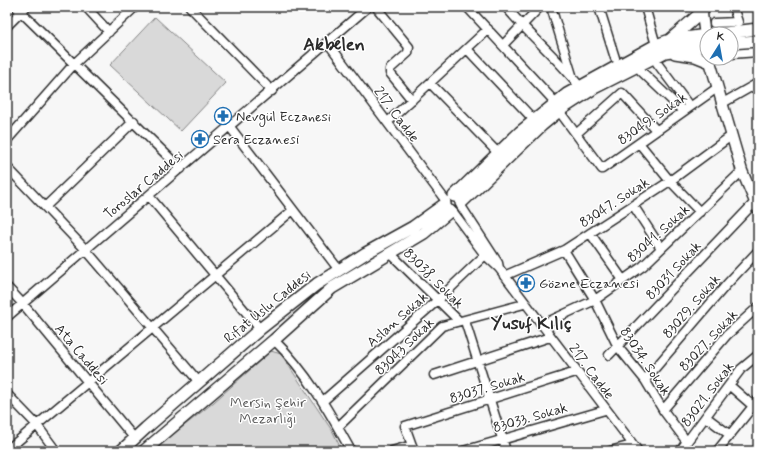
<svg xmlns="http://www.w3.org/2000/svg" width="765" height="458" font-family="Mynerve,sans-serif">
  <style>
    .green { fill: #d9d9d9; stroke: #828282 }
    .lines { fill: none; stroke-linecap: round; stroke-linejoin: round }
    .minor-casing { stroke: #2b2b2b; stroke-width: 11 }
    .tertiary-casing { stroke: #2b2b2b; stroke-width: 13 }
    .secondary-casing { stroke: #2b2b2b; stroke-width: 14 }
    .minor { stroke: #fff; stroke-width: 8 }
    .tertiary { stroke: #fff; stroke-width: 10 }
    .secondary { stroke: #fff; stroke-width: 11 }
    .labels { text-anchor: middle; stroke-width: 3; stroke-linejoin: round; paint-order: stroke }
    .street-label { font-size: 14px; fill: #2b2b2b; stroke: #fff }
    .poi-label { font-size: 14px; fill: #2b2b2b; stroke: #fff; text-anchor: start }
    .park-label { font-size: 14px; fill: #565656; stroke: #fff }
    .district-label { font-size: 18px; font-weight: bold; fill: #2b2b2b; stroke: #fff }
  </style>
  <rect width="100%" height="100%" fill="#f7f7f7"/>
  <filter id="ink" filterUnits="userSpaceOnUse"><feTurbulence type="fractalNoise" baseFrequency=".025" numOctaves="2"/><feDisplacementMap in="SourceGraphic" scale="8" xChannelSelector="R" yChannelSelector="G"/><feConvolveMatrix kernelMatrix="1 2 1 2 8 2 1 2 1" color-interpolation-filters="sRGB"/></filter>
  <g filter="url(#ink)">
    <path class="green" d="M155,17L226,83L181,131L110,65Z
      M271,351L281,354L333,432L342,451H155L160,445L214,402Z"/>
    <g class="lines">
      <g class="minor-casing">
        <path id="minor" d="M16,7L181,169
          M86,7L109,32
          M190,7L272,91
          M376,7L409,47L408,53L390,69V73L412,100
          M467,7L556,103
          M506,7C529,35 558,58 580,87
          M551,7L572,75
          M599,7L615,58
          M645,7L656,45
          M714,23L738,22L733,7
          M7,26L26,7
          M328,43L446,201
          M503,45L540,7
          M467,49L534,120
          M731,54L758,52
          M657,63L690,107
          M641,71L683,111
          M430,83L498,153
          M721,104L758,83
          M559,111L602,169L717,88
          M391,119L488,29
          M230,127L339,270
          M576,134L622,93L656,130
          M7,140L74,64L135,7
          M639,143L670,181L700,212
          M7,167L86,250L199,382
          M149,196L260,329
          M633,205L661,248
          M461,206L498,263L499,268
          M45,207L134,121
          M453,212L485,255L499,268L638,451
          M590,233L623,280
          M564,250L595,300L618,347L645,380L663,410L687,442
          M390,253L459,321
          M504,276L564,250L670,181L731,136
          M7,287L23,304L135,439
          M7,317L368,7
          M465,321L506,451
          M541,325L595,300L643,266L742,171
          M274,340C307,372 329,411 351,451
          M609,355L755,202
          M434,375L550,337
          M645,380L727,284L758,251
          M729,385L753,406
          M7,394L36,424L56,451
          M323,401L439,299L485,255
          M663,410L727,335L758,307
          M706,417L730,435
          M338,427L442,326L524,304
          M7,450L293,210
          M392,451L412,445
          M414,451L405,426L576,372
          M463,451L605,410
          M610,451L632,445
          M680,451L741,369L758,355
          M717,451L758,400"/>
      </g>
      <g class="tertiary-casing">
        <path id="tertiary" d="M701,7L706,43
          M709,58L742,171L758,209"/>
      </g>
      <g class="secondary-casing">
        <path id="secondary" d="M717,34L758,29
          M670,40L702,12
          M731,43L758,41
          M675,53L695,56L710,62
          M454,196L520,132L567,94L656,45L670,40L707,35
          M461,203L542,125L559,111L596,87L665,52L707,45
          M121,451L146,428L260,329L317,284L366,253L413,227L445,204
          M144,451L274,340L332,288L424,233L450,211"/>
      </g>
      <use href="#minor" class="minor"/>
      <use href="#tertiary" class="tertiary"/>
      <use href="#secondary" class="secondary"/>
    </g>
  </g>
  <defs>
    <g id="pharmacy-ring" transform="scale(0.9)"><circle r="9.5" fill="#fff" stroke="#1f6fb2" stroke-width="1.5"/><path d="M-2-6h4v4h4v4h-4v4h-4v-4h-4v-4h4Z" fill="#1f6fb2"/></g>
  </defs>
  <g fill-rule="evenodd">
    <use href="#pharmacy-ring" x="223" y="116"/>
    <use href="#pharmacy-ring" x="200" y="139"/>
    <use href="#pharmacy-ring" x="526" y="283"/>
  </g>
  <g class="labels">
    <g class="street-label">
      <text transform="translate(397 114) rotate(53)" y="5">217. Cadde</text>
      <text transform="translate(652 118) rotate(-35)" y="5">83049. Sokak</text>
      <text transform="translate(143 184) rotate(-40)" y="5">Toroslar Caddesi</text>
      <text transform="translate(614 202) rotate(-33)" y="5">83047. Sokak</text>
      <text transform="translate(658 233) rotate(-42)" y="5">83041. Sokak</text>
      <text transform="translate(673 270) rotate(-47)" y="5">83031 Sokak</text>
      <text transform="translate(434 278) rotate(45)" y="5">83038. Sokak</text>
      <text transform="translate(267 306) rotate(-39)" y="5">Rifat Uslu Caddesi</text>
      <text transform="translate(691 306) rotate(-49)" y="5">83029. Sokak</text>
      <text transform="translate(397 319) rotate(-41)" y="5">Aslan Sokak</text>
      <text transform="translate(708 340) rotate(-47)" y="5">83027. Sokak</text>
      <text transform="translate(404 346) rotate(-44)" y="5">83043 Sokak</text>
      <text transform="translate(82 354) rotate(50)" y="5">Ata Caddesi</text>
      <text transform="translate(646 361) rotate(56)" y="5">83034. Sokak</text>
      <text transform="translate(592 371) rotate(53)" y="5">217. Cadde</text>
      <text transform="translate(487 387) rotate(-17)" y="5">83037. Sokak</text>
      <text transform="translate(707 394) rotate(-53)" y="5">83021. Sokak</text>
      <text transform="translate(530 417) rotate(-16)" y="5">83033. Sokak</text>
    </g>
    <g class="poi-label">
      <text x="236" y="121">Nevgül Eczanesi</text>
      <text x="213" y="144">Sera Eczanesi</text>
      <text x="539" y="288">Gözne Eczanesi</text>
    </g>
    <g class="park-label">
      <text x="268" y="407">Mersin Şehir<tspan x="268" dy="16">Mezarlığı</tspan></text>
    </g>
    <g class="district-label">
      <text x="334" y="50">Akbelen</text>
      <text x="531" y="329">Yusuf Kılıç</text>
    </g>
  </g>
  <rect width="765" height="458" fill="none" stroke="#fff" stroke-width="24"/>
  <rect x="12" y="12" width="741" height="434" fill="none" stroke="#2b2b2b" stroke-width="1.5" filter="url(#ink)"/>
  <g transform="translate(719 46) rotate(11)"><circle r="19" fill="#ffffff" stroke="#aaaaaa"/>
  <path d="M0-3L7 15L0 10L-7 15Z" fill="#1f6fb2"/>
  <text y="-6" font-size="11" font-weight="bold" text-anchor="middle" fill="#2b2b2b">K</text>
  </g>
</svg>
